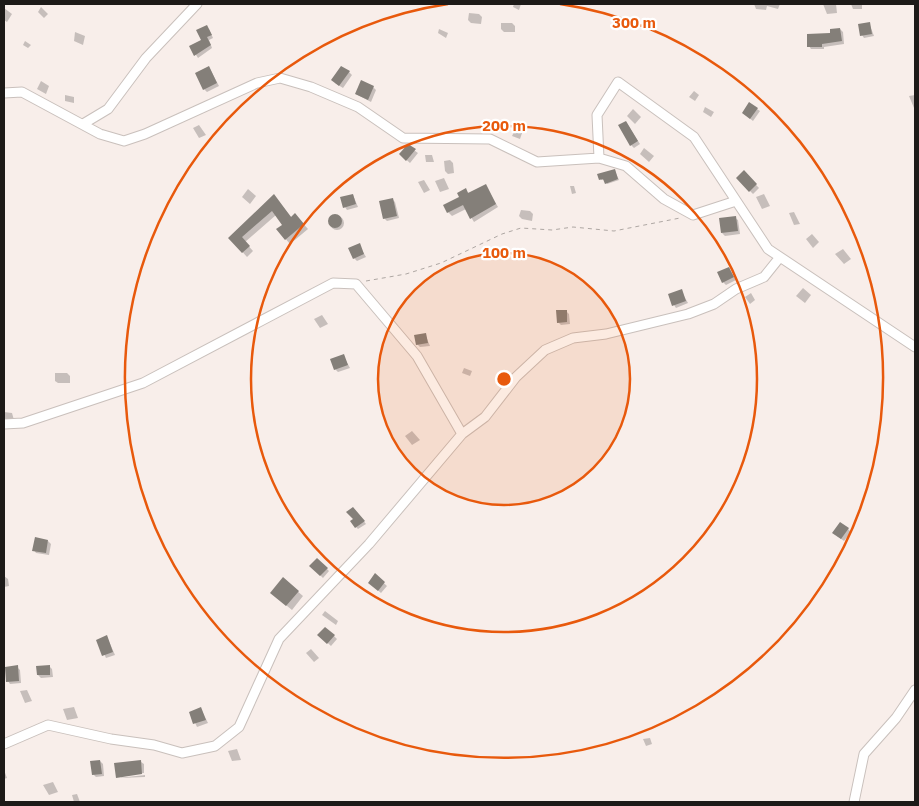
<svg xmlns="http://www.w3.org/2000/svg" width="919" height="806" font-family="'IBM Plex Sans',sans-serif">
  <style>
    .shadow { fill: #0003 }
    .building { fill: #847f79 }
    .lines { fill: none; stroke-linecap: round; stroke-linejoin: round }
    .street-casing { stroke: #c9c0bc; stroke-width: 11 }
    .path { stroke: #aea7a3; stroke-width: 1; stroke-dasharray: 4 4; stroke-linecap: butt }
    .street { stroke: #fff; stroke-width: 9 }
    .ring { fill: none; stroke: #e8590c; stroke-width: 2.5 }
    .centre { fill: #e8590c; stroke: #fff; stroke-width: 2.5 }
    .ring-label { font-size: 15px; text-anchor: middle; font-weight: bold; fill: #e8590c; stroke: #fff; stroke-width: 4.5; stroke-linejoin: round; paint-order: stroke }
  </style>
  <rect width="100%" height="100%" fill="#f8eeea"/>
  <path class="shadow" d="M514,4H521L519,10L513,7Z
    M754,4H780L778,9L767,6L766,10L756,9Z
    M823,4H836L837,13L827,14Z
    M851,4H862V9H853Z
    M41,7L48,14L44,18L38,12Z
    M4,8L12,14L7,22L4,20Z
    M469,13L479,14L482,17L481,24L471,23L468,20Z
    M501,23H512L515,26V32H504L501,29Z
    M869,23L874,36L864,38L862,35Z
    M209,29L213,38L209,40L212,48L198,58L191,47L202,40Z
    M439,29L448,33L446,38L438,33Z
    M840,29L843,32L844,44L824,47V49H811L809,46Z
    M75,32L85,36L83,45L74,41Z
    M25,41L31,45L28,48L23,45Z
    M209,67L219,86L207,92L204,89Z
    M349,72L352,75L343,88L335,83Z
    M41,81L49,86L46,94L37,89Z
    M373,87L376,90L371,102L356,94Z
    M694,91L699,95L695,101L689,97Z
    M65,95L74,97V103L65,101Z
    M915,95V108H914L909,96Z
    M705,107L714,112L711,117L703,112Z
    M633,109L641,117L635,124L627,116Z
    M757,109L760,111L753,121L743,113Z
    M626,122L640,144L634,148L631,145Z
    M199,125L206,135L199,138L193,128Z
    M515,130L522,133L520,139L512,136Z
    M408,146L418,153L410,163L400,154Z
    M644,148L654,156L649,162L640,154Z
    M425,155H432L434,162H426Z
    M450,160L453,163L454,173L448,174L445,171L444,161Z
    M615,171L619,180L607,184L605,180H601L599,174Z
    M744,172L759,188L753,194L737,178Z
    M444,178L449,189L440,192L435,181Z
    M424,180L430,190L424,193L418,182Z
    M486,186L498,207L474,222L466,209L452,216L448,212L465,190L469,193Z
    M570,186H574L576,193L572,194Z
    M248,189L256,196L250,204L242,197Z
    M764,194L770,206L762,209L756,197Z
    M353,195L358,207L347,210L345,207Z
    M274,196L292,218L299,219L308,229L290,244L278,230L284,225L276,215L245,242L253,251L247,257L230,238Z
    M392,199L395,202L399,218L387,221L384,218Z
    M521,210L530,211L533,214L532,221L522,219L519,216Z
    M794,212L800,224L794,225L789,213Z
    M330 223a7 7 0 1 1 14 0a7 7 0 1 1-14 0Z
    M735,218L738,220L740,234L725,236L722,233Z
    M812,234L819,242L813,248L806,239Z
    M359,245L366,257L357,261L354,258Z
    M843,249L851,259L844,264L835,254Z
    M728,268L736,280L726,285L723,282Z
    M803,288L811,295L805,303L796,296Z
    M681,291L688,303L676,308L674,305Z
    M751,293L755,300L750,304L745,297Z
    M566,311L569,314L570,324L561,325L558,322Z
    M322,315L328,324L320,328L314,319Z
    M425,334L430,346L420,347L417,344Z
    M343,355L350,368L338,372L335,369Z
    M464,368L472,371L470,376L462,373Z
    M55,373H67L70,376V383H58L55,381Z
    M4,412L12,413L14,420L4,421Z
    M412,431L420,440L412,445L405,436Z
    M353,508L366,524L358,529L356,527Z
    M848,529L851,532L844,541L837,536Z
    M48,541L51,544L49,555L36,553L34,550Z
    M317,559L329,571L323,578L311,566Z
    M375,575L387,586L381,593L372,585Z
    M4,576L8,579L9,586L4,587Z
    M283,579L303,596L292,610L276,597Z
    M325,611L338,621L336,625L322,615Z
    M319,635L334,636L337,639L331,646Z
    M107,637L115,655L106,658L98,640Z
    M311,649L319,658L314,662L306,653Z
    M49,666L52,669L53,677L41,678L38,675Z
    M17,667L20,670L21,683L10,684L8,681Z
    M27,690L32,701L25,703L20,691Z
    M74,707L78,718L67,720L63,709Z
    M201,709L208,723L197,727L190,712Z
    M650,738L652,744L646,746L643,739Z
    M237,749L241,760L232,761L228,751Z
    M100,761L103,764L104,776L96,777L93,774Z
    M141,762L144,764V773L117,776Z
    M4,770L7,778L4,779Z
    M145,775V777L118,778Z
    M53,782L58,792L49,795L43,785Z
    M77,794L80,802H74L72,795Z"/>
  <path class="building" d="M870,22L872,34L860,36L858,24Z
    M207,25L212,35L207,37L211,45L194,56L189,46L201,40L196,30Z
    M840,28L842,41L822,44V47H807V34L830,33V29Z
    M209,66L217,83L203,90L195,73Z
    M341,66L350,71L339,86L331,80Z
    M361,80L374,86L368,100L355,94Z
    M749,102L758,108L750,119L742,113Z
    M626,121L638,141L630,146L618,125Z
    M408,144L416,149L406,161L399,154Z
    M615,169L618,179L605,184L603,179L599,180L597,174Z
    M744,170L757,184L749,192L736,178Z
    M486,184L496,204L470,219L463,205L447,213L443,205L459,197L457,193L466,188L468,193Z
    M274,194L291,217L295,213L304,224L285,240L276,229L282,225L272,211L242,237L250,246L242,253L228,238Z
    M353,194L356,204L343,208L340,197Z
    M393,198L397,216L383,219L379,201Z
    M328 221a7 7 0 1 1 14 0a7 7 0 1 1-14 0Z
    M736,216L738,231L721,233L719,218Z
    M360,243L364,254L353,259L348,248Z
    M729,267L734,277L722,283L717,272Z
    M682,289L686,301L672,306L668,294Z
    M556,310H567V322L557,323Z
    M426,333L428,343L416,345L414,335Z
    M344,354L348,365L334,370L330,359Z
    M353,507L365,521L355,528L350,521L353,519L346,512Z
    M840,522L849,528L841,539L832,533Z
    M35,537L48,540L46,553L32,551Z
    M317,558L328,568L320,576L309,566Z
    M375,573L385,582L378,591L368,583Z
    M283,577L299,591L286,606L270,593Z
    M325,627L335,635L327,644L317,635Z
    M107,635L113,652L102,656L96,640Z
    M18,665L19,681L6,682L5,667Z
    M50,665V675H37L36,666Z
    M201,707L206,720L193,724L189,712Z
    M100,760L102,774L92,775L90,761Z
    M141,760L142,774L116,778L114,763Z"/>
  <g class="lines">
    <g class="street-casing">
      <path id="street" d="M4,93L22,92L100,134L124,141L145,134L257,83L280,78L311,87L358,107L403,138L490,139L537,162L599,158L626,166L664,199L693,215L736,201
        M83,124L108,109L146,58L197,4
        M599,158L597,115L618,82L694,137L768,249L915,347
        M4,424L23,423L143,383L333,283L356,284L417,356L462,434
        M4,744L48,725L111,739L154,745L182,753L215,746L239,727L279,639L369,544L462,434L485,417L516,377L545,350L573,338L606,334L688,314L714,304L736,289L764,277L780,257
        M854,802L864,754L896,718L915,690"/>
    </g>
    <path class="path" d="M366,281L406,274L441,263L502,234L521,228L552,230L573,227L614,231L680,218"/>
    <use href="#street" class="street"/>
  </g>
  <circle cx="504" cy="379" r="126" fill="#e8590c" fill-opacity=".12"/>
  <g class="ring">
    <circle cx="504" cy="379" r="126"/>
    <circle cx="504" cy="379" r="253"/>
    <path d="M560 4A379 379 0 1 1 448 4"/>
  </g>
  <circle cx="504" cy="379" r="8" class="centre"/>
  <g class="ring-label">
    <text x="634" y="28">300 m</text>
    <text x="504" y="131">200 m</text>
    <text x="504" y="258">100 m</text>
  </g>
  <rect width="919" height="806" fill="none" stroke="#1d1a18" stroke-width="10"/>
</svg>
